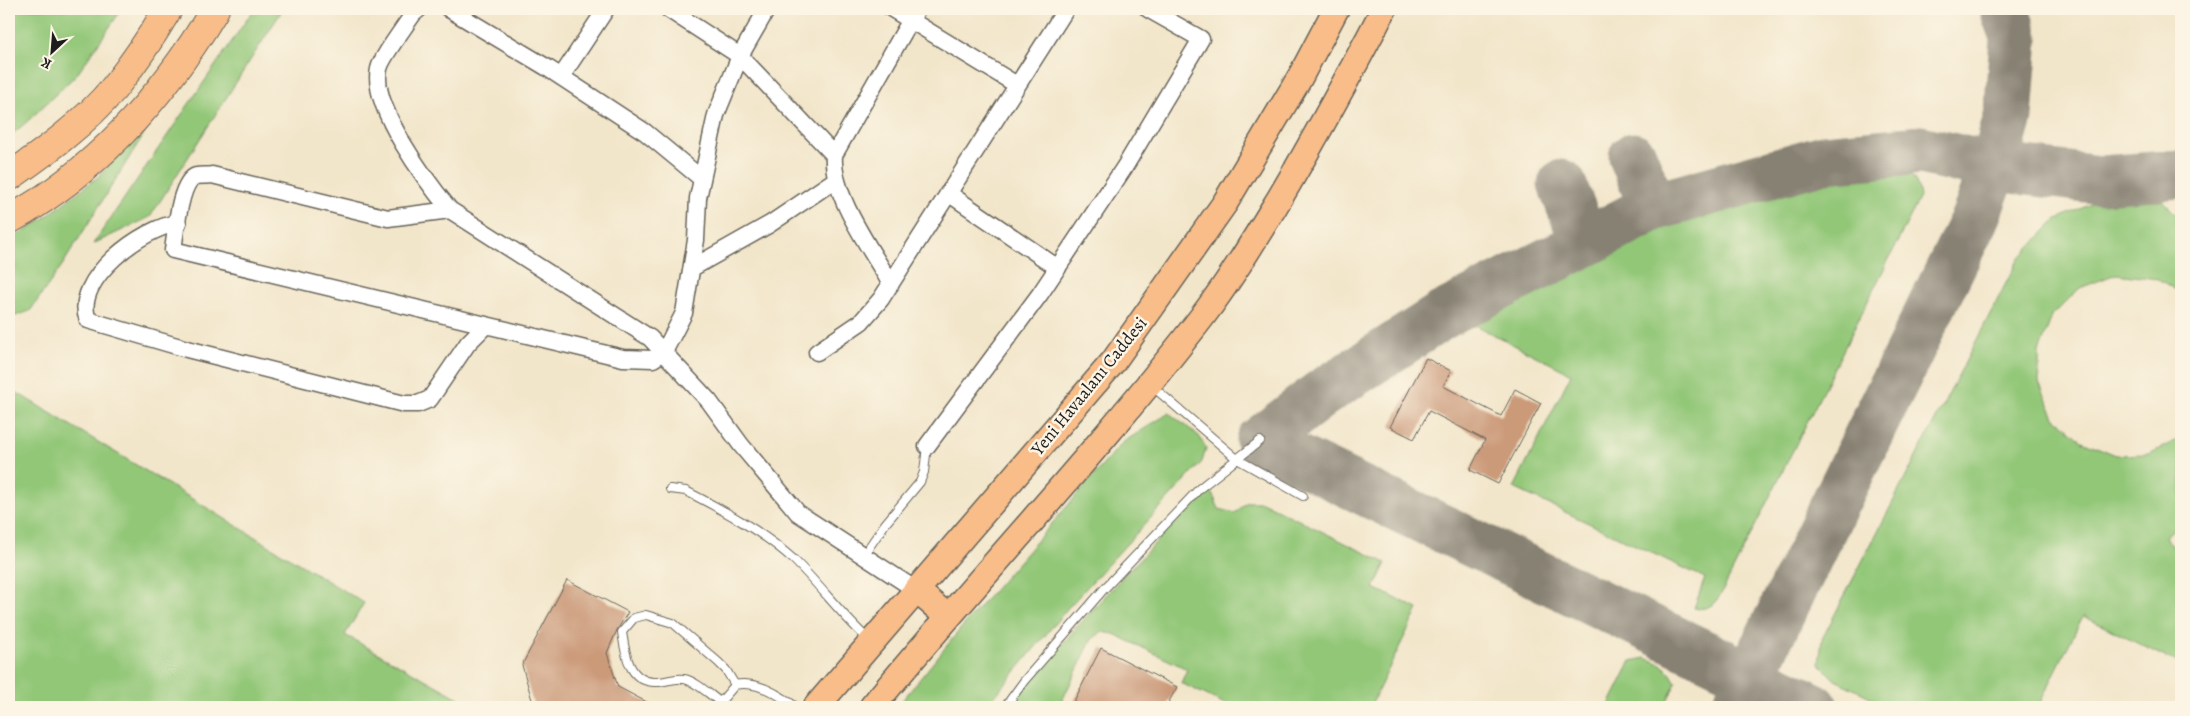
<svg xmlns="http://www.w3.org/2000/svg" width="2190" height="716" font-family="Alegreya,serif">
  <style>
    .green { fill: #93c778; stroke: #58724a }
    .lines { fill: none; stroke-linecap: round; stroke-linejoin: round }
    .taxiway { stroke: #878173; stroke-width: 49 }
    .building { fill: #cb9a79 }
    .lane-casing { stroke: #676359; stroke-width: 10 }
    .street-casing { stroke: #676359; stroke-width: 19 }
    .primary-casing { stroke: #676359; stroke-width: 28 }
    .highway-casing { stroke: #676359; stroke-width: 30 }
    .lane { stroke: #fff; stroke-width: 8 }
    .street { stroke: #fff; stroke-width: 16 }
    .primary { stroke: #f8bd89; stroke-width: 25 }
    .highway { stroke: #f8bd89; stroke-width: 28 }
    .labels { text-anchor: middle; stroke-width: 5; stroke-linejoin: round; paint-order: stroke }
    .street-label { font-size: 18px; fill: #1c1c1c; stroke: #fcf5e5 }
  </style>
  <rect width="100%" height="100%" fill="#fcf5e5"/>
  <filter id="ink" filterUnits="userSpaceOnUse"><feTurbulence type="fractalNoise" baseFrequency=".02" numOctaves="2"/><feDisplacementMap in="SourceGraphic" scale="10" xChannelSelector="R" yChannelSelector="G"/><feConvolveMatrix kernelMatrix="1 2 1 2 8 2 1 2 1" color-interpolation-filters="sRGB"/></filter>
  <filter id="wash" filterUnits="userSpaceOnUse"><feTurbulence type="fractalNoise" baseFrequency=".0096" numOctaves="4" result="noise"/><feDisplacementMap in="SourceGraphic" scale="20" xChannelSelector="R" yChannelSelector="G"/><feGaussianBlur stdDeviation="1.12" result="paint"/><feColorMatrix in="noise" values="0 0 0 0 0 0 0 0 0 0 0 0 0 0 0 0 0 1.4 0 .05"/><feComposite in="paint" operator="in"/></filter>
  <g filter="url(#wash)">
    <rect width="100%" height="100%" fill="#f2e6ca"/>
    <path class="green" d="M9,9H122L78,73L29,120L9,137Z
      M254,9H283L150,217L93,244Z
      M152,121L63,264L30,311L9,318V241L43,219L99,176Z
      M1869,165C1894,168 1917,166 1920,197L1721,594C1713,606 1708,610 1694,608L1705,578L1514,488L1571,374L1459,317L1631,236L1759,192Z
      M2116,193L2163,201L2181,219V293L2158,279L2116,274L2080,288L2052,316L2039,352V383L2055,417L2082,441L2116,455L2149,454L2181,438V522L2165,537L2181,556V665L2083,616L2038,707H1891L1835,680L1819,664L1822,639L2019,258L2057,219Z
      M9,388L364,603L345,635L475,707H9Z
      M1169,413L1199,436L1206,448L1202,462L1067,609L986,707H897L962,627L1122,443Z
      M1209,486L1219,509L1235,513L1247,502H1262L1386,563L1374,588L1418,609L1370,707H1231L1181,683L1187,669L1114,634L1102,632L1092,639L1059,707H1011L1027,683L1105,596Z
      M1645,658C1661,663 1668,667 1676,683L1664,707H1608L1631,661Z"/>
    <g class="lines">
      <path class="taxiway" d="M1562,184L1585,243L1443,315L1321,394L1260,441L1814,707
        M1653,207L1824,159L1921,150L1994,167L2101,180L2181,174
        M1585,243L1653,207L1633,157
        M1735,707L1975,218L1994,167L2008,117L2014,37L2004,9"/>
    </g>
    <g id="blocks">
      <path class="building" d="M1426,358L1451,371L1443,386L1501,416L1515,389L1541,403L1498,484L1470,470L1485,440L1429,411L1414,439L1390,427Z
        M567,580L628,612L617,630L607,653L618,687L656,707H534L522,665Z
        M1101,648L1177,687L1166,707H1071Z"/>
    </g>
  </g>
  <g filter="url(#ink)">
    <use href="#blocks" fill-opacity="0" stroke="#676359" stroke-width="1"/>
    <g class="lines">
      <g class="lane-casing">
        <path id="lane" d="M1152,386L1237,459L1303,496
          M670,489L686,491C723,510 762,531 793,559C820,585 842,616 869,640
          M863,556L885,524L920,482L924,472L927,446
          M720,702C710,695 696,681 684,679C674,677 664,683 654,682C628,681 625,652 622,632L634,618L646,615L673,623L718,662L726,670L735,685
          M716,707L735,685C755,680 780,695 796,707
          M1005,707L1024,681L1104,589L1200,488L1260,441"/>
      </g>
      <g class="street-casing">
        <path id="street" d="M419,9L413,14C406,25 381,58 379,69C370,106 427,182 450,210L650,338L709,401L741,445L798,513L916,590
          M449,9L546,67L645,132L702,179
          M668,9L740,56L834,155
          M892,9L1017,85
          M561,77L606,9
          M948,193L1058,268
          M450,210L388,218L212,175C208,176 201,175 196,176C179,182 176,233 173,250L623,358L653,359L664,352L684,313L696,240L698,198L716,115L740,56L767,9
          M178,223C144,227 71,280 88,320L187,349L404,404H418L430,399L468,343L485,326
          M692,268L770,224L835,180
          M891,284C871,249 831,195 834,155L917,9
          M817,352L861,322L881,299L1066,9
          M927,446L1040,294L1124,168L1201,39L1148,9"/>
      </g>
      <g class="primary-casing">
        <path id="primary" d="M916,590L947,616
          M816,707L1113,362L1225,203L1299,79L1336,9
          M872,707C980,576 1098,452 1202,317C1231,279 1256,237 1281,196C1317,135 1351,72 1384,9"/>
      </g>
      <g class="highway-casing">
        <path id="highway" d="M9,177C46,151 85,123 114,88C134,63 152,36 168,9
          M9,220C97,171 164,95 215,9"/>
      </g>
      <use href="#lane" class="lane"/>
      <use href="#street" class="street"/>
      <use href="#primary" class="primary"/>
      <use href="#highway" class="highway"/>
    </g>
  </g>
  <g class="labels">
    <g class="street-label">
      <text transform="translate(1089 386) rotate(-51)" y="6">Yeni Havaalanı Caddesi</text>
    </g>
  </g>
  <rect width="2190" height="716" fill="none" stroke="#fcf5e5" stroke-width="30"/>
  <g transform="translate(52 52) rotate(206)" stroke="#fcf5e5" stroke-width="4" paint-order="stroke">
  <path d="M0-4L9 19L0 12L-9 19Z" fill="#1c1c1c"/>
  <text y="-8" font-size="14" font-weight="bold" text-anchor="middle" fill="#1c1c1c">K</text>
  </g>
</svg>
